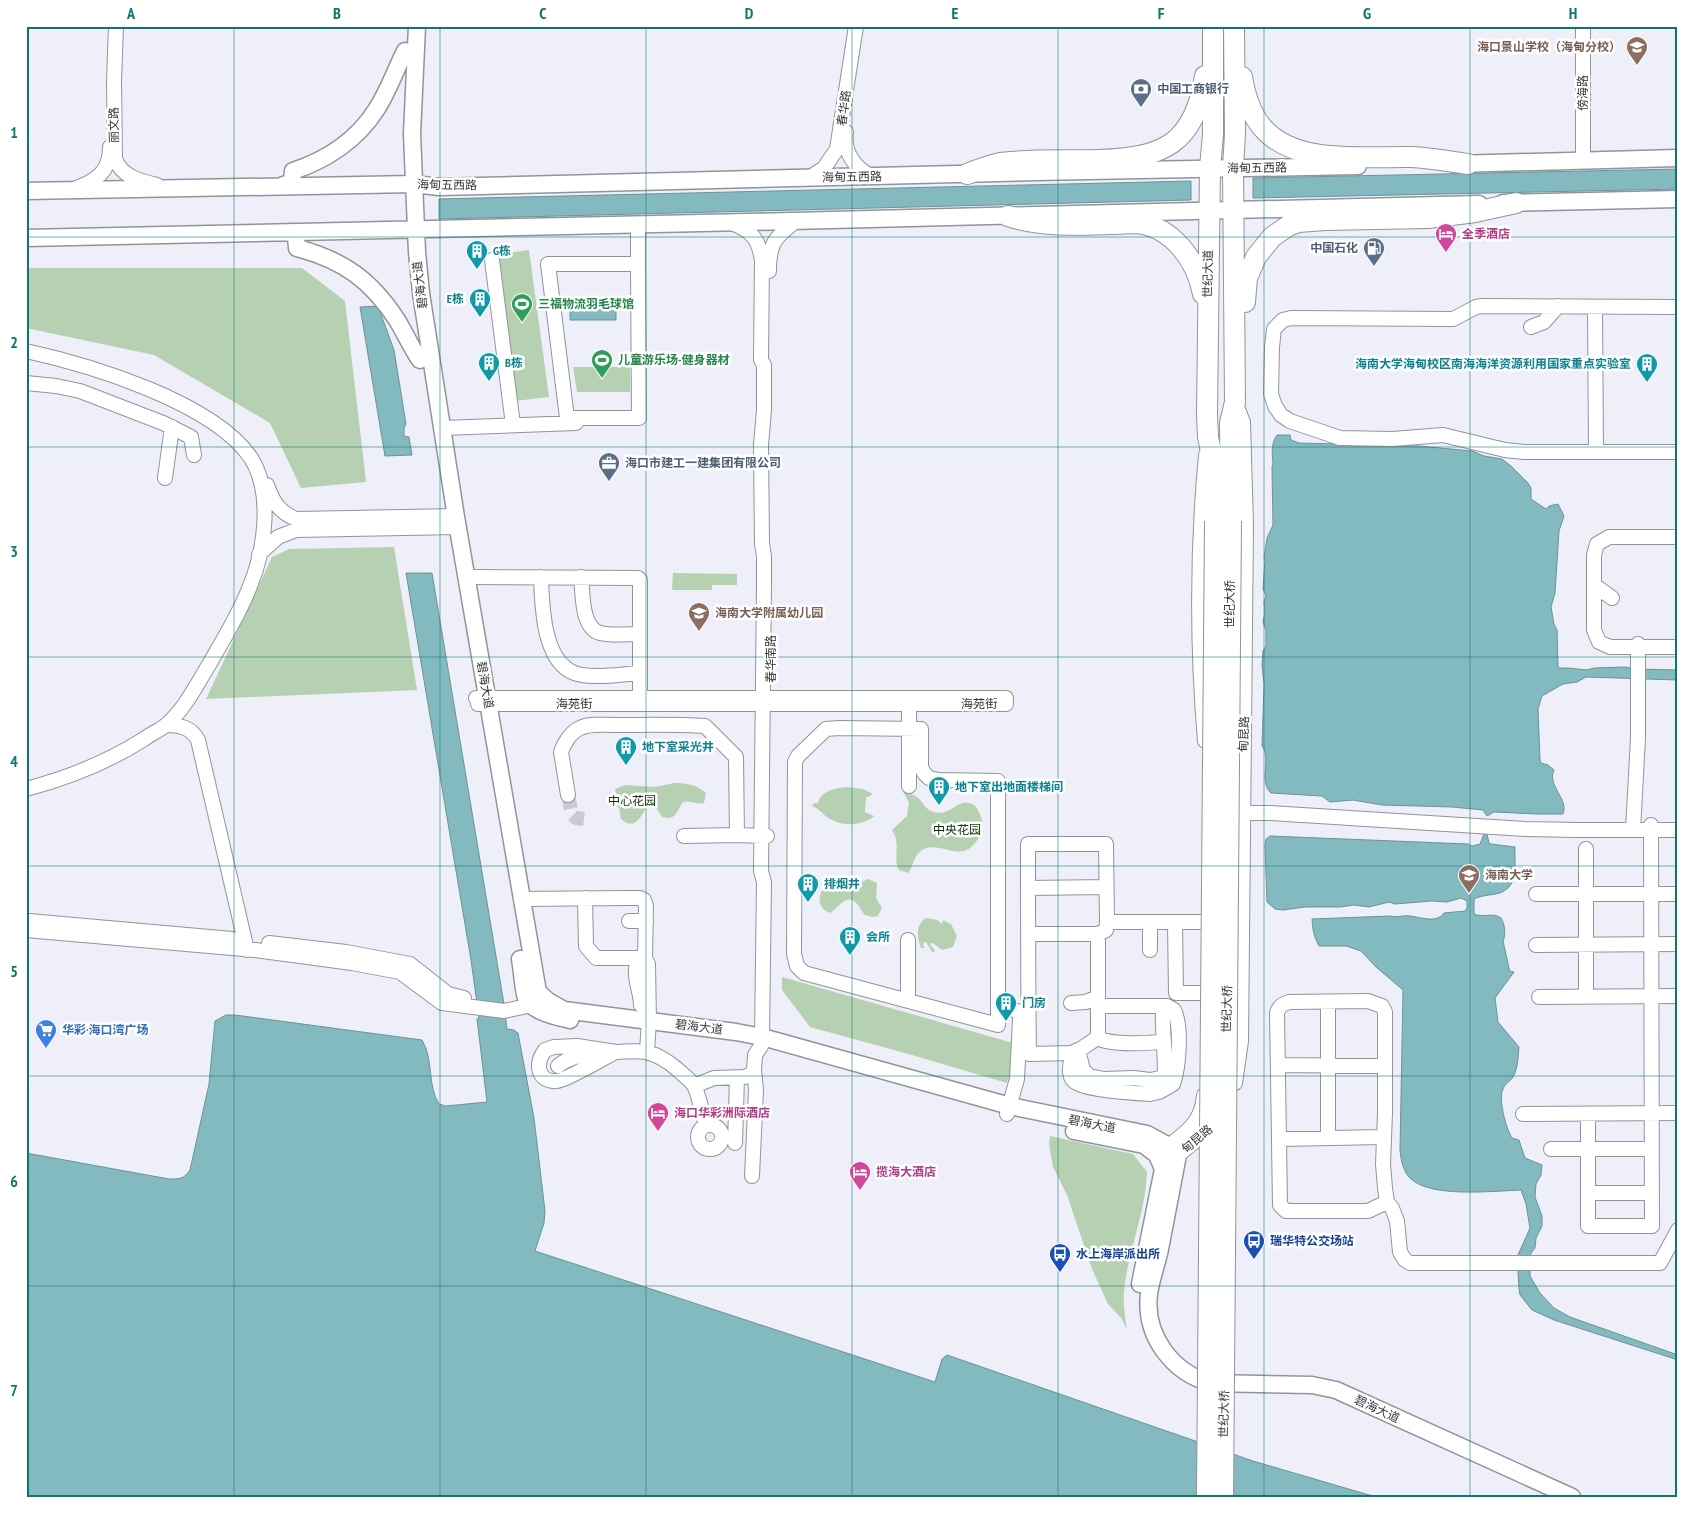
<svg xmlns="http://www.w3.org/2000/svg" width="1704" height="1523" font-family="'PT Sans Narrow','Noto Sans SC',sans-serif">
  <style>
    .green { fill: #b6d1b2 }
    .water { fill: #82bac0; stroke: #6b9398 }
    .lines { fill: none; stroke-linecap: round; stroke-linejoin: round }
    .minor-tunnel { stroke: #c9cad2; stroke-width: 14; stroke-dasharray: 14 7; stroke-linecap: butt }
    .minor-casing { stroke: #92949c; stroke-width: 16 }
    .major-casing { stroke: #92949c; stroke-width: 19 }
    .highway-casing { stroke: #92949c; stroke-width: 22 }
    .minor { stroke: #fff; stroke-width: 14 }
    .major { stroke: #fff; stroke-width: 16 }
    .highway { stroke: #fff; stroke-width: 20 }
    .highway-bridge-casing { stroke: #92949c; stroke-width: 22; stroke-linecap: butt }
    .highway-bridge { stroke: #fff; stroke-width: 20 }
    .grid { fill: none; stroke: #0f766e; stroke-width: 1; stroke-opacity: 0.55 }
    .labels { text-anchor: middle; stroke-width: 5; stroke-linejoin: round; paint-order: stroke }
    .education-label { font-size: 12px; font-weight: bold; fill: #785e54; stroke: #fff; text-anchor: start }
    .service-label { font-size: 12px; font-weight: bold; fill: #4e5e75; stroke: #fff; text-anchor: start }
    .street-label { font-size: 12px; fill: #36373a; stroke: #fff }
    .hotel-label { font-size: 12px; font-weight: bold; fill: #b23c85; stroke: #fff; text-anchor: start }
    .culture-label { font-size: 12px; font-weight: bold; fill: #0d838f; stroke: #fff; text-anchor: start }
    .leisure-label { font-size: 12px; font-weight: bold; fill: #27864d; stroke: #fff; text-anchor: start }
    .park-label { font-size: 12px; fill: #0c3605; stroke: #fff }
    .shop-label { font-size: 12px; font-weight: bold; fill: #366cbe; stroke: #fff; text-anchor: start }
    .transit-label { font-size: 12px; font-weight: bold; fill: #164399; stroke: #fff; text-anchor: start }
    .neatline { fill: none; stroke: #0f766e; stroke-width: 2 }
    .grid-label { font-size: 16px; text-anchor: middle; font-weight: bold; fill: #0f766e }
  </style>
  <rect width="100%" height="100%" fill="#eeeff8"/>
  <path class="green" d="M529,250L549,397L515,401L495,255Z
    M26,268H302L345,301L366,482L301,488L270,423L154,355L26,328Z
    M573,367H630V392H577Z
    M394,547L417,690L206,699L272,557L289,549Z
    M673,573L737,574V585H712V590H672Z
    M675,783C686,783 697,785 706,793L704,803C697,805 691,800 683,802C676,812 676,821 662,817L657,809C655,808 652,806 649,807C642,809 638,834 621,819L619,808L615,804L617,798L615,789L625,785L654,787Z
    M846,787L863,789L873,794L866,798L865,812L874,816L872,818C858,826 841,827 827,817C820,812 820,809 812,806L814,803H818C821,791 835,788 846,787Z
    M903,792C925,795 921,809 934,812C950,817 957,799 969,803C976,804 979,811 981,817C983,824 983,833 978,839C961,866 941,839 922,850C913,856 914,866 908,873L899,870C892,859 902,845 892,830L907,816L909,802Z
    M868,879L877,883L876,898L882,908L878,916L872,917L865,915C862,912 861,909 858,905C847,891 839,908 830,913C815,909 817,888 831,883C837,881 843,887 850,887C857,886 862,881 868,879Z
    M926,918L937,920L942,924L943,920L951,924L957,936L953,947L942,950L933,943L930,944L935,951L933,953L926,942L923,943L924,948H921C917,937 915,925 926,918Z
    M782,977L1013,1043L1012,1066L1007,1083L912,1055L810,1027L782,990Z
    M1050,1136L1133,1154L1147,1172C1146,1212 1128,1251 1124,1291C1123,1304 1125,1317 1127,1330L1122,1319L1108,1304L1092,1269L1067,1195L1053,1167L1049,1144Z"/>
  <path class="water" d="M1678,169V189L1253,198V178Z
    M1191,181V200L439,219V199Z
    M570,305L616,306V320H570Z
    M378,306L394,350L406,424L404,428V436L409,437L412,455L385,456L360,307Z
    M1277,435H1290L1291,440L1299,443L1419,446L1472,451L1484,456L1502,459L1511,466L1528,483L1531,488V499L1546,509L1549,506L1558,504L1564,516L1559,531L1555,593L1551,607L1554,624L1557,630L1558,666L1559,668H1568L1587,670L1594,668L1625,667L1637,669L1678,670V680L1586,677L1577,682L1563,684L1542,696L1538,709L1540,760L1541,763L1548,765L1554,770C1547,786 1569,799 1563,814H1538L1494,812L1487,816L1483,810L1452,807L1382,805L1353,800L1330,802L1322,796L1271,793C1258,781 1272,759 1262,746L1264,684L1262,665L1263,651L1266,646V630L1263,622L1265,612L1264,602L1266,595L1263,589L1265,560L1264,558L1267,538L1273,525L1272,467L1273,464C1272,454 1271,443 1277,435Z
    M406,573H432L504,1004L507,1029L514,1030L518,1033L534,1118L545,1211L544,1223L535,1251L935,1382L942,1359L947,1355L950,1356L1253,1461L1376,1497H26V1153L169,1179C180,1179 184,1179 190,1170L209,1084L215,1021L226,1015H235L422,1040C434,1060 427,1085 439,1104L446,1106L487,1102L477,1019L479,1018L471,960Z
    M1485,833L1487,834L1489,843L1491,844L1515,847C1514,863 1520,885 1500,893C1492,895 1484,895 1476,898L1474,900V914C1483,918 1493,912 1501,918C1505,924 1506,935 1503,941L1509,968L1510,971L1514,972L1495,998L1498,1022L1519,1047C1518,1057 1518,1069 1513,1077C1510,1082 1505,1083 1503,1089C1498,1100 1506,1128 1512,1138L1519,1140L1525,1158L1542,1165L1541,1175L1536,1184L1535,1197L1542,1216V1226L1536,1238L1535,1248L1531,1253L1530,1276L1540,1293L1554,1308L1570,1317L1678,1355V1360L1554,1320L1532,1310L1520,1295L1519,1288L1517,1257L1530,1228L1526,1204L1521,1190C1493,1191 1432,1198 1411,1179C1403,1172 1401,1160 1400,1150L1403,990L1376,967L1361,951L1346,946H1319C1313,934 1313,931 1312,919L1390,916C1397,918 1403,915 1410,916C1421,917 1436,924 1444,913L1465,911L1467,908V901L1461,898L1447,902L1431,901L1395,904L1389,902L1369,907L1354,905L1340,907H1305L1283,910L1275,909L1267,902L1265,846L1266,839L1270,836L1468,844L1472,846L1480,844L1484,834Z"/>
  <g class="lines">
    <path class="minor-tunnel" d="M568,795L572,814L576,818L584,819"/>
    <g class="minor-casing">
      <path id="minor" d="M116,26L114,81L115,159C122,177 140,181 157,185
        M846,132C843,152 855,169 873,177
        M1583,161V26
        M809,178L824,168L837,149L856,26
        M74,189C96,181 110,172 110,147
        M638,224V269L639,418H567L548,264H638
        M492,260L513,425
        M769,271C769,243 775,237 796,221
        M1595,307L1596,451
        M1678,307L1482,306L1476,307L1453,319L1291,318L1283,320L1274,329L1272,347L1271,394L1275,406L1281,415L1290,421L1340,438L1393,439L1443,435L1505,450L1524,452H1678
        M1531,327L1544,322L1558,306
        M26,351C90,365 213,402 251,458C273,493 265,550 250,586C240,613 224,638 210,663C197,684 185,709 166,725C160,730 151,734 144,739C108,762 68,778 26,789
        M26,383L56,386L80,391L163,423L191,437L194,455
        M442,428L576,423
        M165,478L172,427
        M267,485C273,502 279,512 296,519L456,516
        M1678,537H1609L1597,544L1594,555V630L1599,642L1610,647H1678
        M259,554L278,537L296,530L458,527
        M467,577L638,578L640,580V704
        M541,577C542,607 543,670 582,675C601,678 621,674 640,673
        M581,577C583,593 581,628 600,633C612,636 628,634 640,634
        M1594,585L1612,598
        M476,698H1006V704H478
        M909,698V786
        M166,725C179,725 191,727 198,740L247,950
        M839,728L921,729V767L924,773L929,778L939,780L998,781V1025L804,973L797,966L794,954L795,762L798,756L826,729Z
        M1205,741C1197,646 1197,550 1206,455
        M568,795L561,752C564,743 571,732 580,728C590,723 604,725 615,725C644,725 675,724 705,726L736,757L737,835L684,836
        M1242,813H1270L1525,829L1577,830H1678
        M1633,830L1638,738V644
        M737,835L767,836
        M1586,849V997
        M1028,888L1106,887
        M1536,894H1678
        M585,898L586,946L596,958H645
        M521,899L627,898H640L644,900L646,906L645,958L648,964L649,1021L647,1051
        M29,921L232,939
        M629,921H646
        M1107,922H1205
        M1150,922V950
        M1175,923L1176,993H1205
        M26,930L255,950L352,963L400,972L442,1003L504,1011L541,1003
        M1028,934H1098L1106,930L1107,922L1106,844H1028C1028,914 1028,984 1029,1054L1072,1053L1078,1050L1083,1070L1089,1076L1104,1079L1134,1078L1150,1080L1160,1078L1165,1074C1165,1051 1162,1029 1163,1006
        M908,940V1000
        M269,943L346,952L410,964L448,994L464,998
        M1536,945L1678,944
        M1539,997L1678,996
        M1328,1002V1138
        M1071,1003L1086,1002L1098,997
        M641,1005C641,991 630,971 640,959L645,958
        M998,1005L1020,1012
        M1098,1006H1167L1174,1010C1182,1026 1179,1067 1173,1084L1159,1092L1150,1094C1133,1093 1091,1091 1077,1083C1068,1079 1069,1066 1072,1059C1078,1047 1091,1045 1098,1036V934
        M1097,1038C1111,1045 1148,1044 1164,1041
        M577,1046L616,1052C605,1057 565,1081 556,1081C549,1082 542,1078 540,1072C537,1064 540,1057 545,1050L554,1047Z
        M1278,1065L1385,1066
        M558,1066C572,1054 591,1054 609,1053C639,1050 652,1048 677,1069C682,1074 689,1079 694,1085C698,1092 703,1116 706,1125
        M1235,1083L1241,1041L1246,525L1243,422L1235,402
        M694,1086L714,1078L745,1077L751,1074L754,1070L755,1055L761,1046L762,1037L764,882L761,871L764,583V556L762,544L761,445L764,410V365L761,360L762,261C759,239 752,231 732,223
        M1007,1114L1017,1079L1020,1019
        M1523,1114L1678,1113
        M1588,1114V1226H1652L1651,825
        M698 1137a12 12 0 1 1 24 0a12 12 0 1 1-24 0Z
        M1279,1139L1384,1137
        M735,1143L737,1078
        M1551,1149H1652
        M1162,1151C1183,1134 1202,1125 1204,1095
        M1168,1155H1178L1214,1126
        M752,1176L756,1090L754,1070
        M1588,1193H1652
        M1387,1202L1368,1211H1286L1280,1205L1277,1013C1279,1006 1283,1004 1289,1002L1368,1001L1382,1006L1385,1012V1113L1383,1164L1385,1188L1387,1202L1392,1208L1397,1221L1400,1252L1405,1260L1410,1263H1660L1678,1230"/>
    </g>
    <g class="major-casing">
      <path id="major" d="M417,26L412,134L417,252L421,293L456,517L538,992L548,1001L564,1010L736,1032L762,1037L1010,1106L1147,1134L1169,1146L1178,1155C1172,1187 1166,1218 1160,1249C1157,1264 1151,1279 1149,1294C1144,1335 1172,1373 1211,1383L1312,1385L1336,1390L1572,1497
        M1455,164L1678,158
        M281,186L292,182L293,171C326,160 357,140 376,110C388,92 395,71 405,51
        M26,191L414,184L439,187L1035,172L1358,166
        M1503,203L1678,199
        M290,232L296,237L297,248C343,260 371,280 397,320C405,333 411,347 420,360
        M26,238L747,222L1479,204
        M520,959C522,970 523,989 526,998C531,1012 558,1017 570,1020
        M1074,1131L1144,1145L1157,1155L1163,1169L1140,1284"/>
    </g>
    <g class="highway-casing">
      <path id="highway" d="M1213,26V134L1210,168L1207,415L1208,437L1214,466L1215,521
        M1242,77C1245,95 1250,113 1262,127C1294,166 1365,156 1411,157C1430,158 1449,161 1468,164
        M967,174C978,170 989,165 1000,163C1033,159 1067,161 1099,160C1164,158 1194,144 1205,76
        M1008,216C1041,227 1076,225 1110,224C1119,224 1128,223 1137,223C1173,227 1197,261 1203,294
        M1245,302L1247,278L1256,257L1272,237L1288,226L1298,222L1325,220L1428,218L1475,212L1516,203
        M1231,521L1230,423L1235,402L1233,168L1235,134L1234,26"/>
    </g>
    <use href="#minor" class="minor"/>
    <use href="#major" class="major"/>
    <use href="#highway" class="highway"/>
    <g class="highway-bridge-casing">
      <path id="highway-bridge" d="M1207,1497L1215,521
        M1223,1497L1231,521"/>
    </g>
    <use href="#highway-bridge" class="highway-bridge"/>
  </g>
  <path class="grid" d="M234,26V1497M440,26V1497M646,26V1497M852,26V1497M1058,26V1497M1264,26V1497M1470,26V1497M26,237H1678M26,447H1678M26,657H1678M26,866H1678M26,1076H1678M26,1286H1678"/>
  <defs>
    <g id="school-pin" transform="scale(1.125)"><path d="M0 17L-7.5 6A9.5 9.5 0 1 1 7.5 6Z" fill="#8d6e63" stroke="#fff"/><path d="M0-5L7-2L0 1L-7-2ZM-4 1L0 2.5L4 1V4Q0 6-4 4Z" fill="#fff"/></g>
    <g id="bank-pin" transform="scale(1.125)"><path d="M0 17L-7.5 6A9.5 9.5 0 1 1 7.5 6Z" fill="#5c6f8a" stroke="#fff"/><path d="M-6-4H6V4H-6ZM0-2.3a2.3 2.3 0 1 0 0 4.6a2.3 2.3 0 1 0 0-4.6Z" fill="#fff"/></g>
    <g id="hotel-pin" transform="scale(1.125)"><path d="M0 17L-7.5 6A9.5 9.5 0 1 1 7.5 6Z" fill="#d1479c" stroke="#fff"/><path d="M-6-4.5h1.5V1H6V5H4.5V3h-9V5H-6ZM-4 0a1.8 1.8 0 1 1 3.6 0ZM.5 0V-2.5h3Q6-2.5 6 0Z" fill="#fff"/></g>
    <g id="fuel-pin" transform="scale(1.125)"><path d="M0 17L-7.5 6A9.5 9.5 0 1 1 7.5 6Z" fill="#5c6f8a" stroke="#fff"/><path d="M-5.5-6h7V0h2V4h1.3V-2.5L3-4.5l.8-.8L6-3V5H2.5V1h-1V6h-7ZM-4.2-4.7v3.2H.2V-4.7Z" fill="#fff"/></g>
    <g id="building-pin" transform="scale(1.125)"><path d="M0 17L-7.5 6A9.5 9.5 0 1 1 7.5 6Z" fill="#0f9aa8" stroke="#fff"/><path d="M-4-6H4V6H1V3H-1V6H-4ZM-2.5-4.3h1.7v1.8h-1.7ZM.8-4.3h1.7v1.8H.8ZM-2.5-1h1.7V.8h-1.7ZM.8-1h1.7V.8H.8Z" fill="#fff"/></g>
    <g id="stadium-pin" transform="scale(1.125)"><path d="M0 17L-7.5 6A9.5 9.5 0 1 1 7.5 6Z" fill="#2e9e5b" stroke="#fff"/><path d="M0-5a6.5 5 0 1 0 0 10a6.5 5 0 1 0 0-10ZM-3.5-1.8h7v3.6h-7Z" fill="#fff"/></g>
    <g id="office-pin" transform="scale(1.125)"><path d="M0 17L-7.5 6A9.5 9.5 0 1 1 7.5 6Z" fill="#5c6f8a" stroke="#fff"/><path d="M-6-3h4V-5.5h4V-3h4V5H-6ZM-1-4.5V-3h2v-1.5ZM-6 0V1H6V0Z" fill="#fff"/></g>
    <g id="university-pin" transform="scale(1.125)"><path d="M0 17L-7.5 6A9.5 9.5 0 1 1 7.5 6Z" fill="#8d6e63" stroke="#fff"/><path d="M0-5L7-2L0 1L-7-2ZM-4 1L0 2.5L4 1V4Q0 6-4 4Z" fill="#fff"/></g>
    <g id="supermarket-pin" transform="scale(1.125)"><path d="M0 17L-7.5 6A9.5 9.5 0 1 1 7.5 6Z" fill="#3f7fe0" stroke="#fff"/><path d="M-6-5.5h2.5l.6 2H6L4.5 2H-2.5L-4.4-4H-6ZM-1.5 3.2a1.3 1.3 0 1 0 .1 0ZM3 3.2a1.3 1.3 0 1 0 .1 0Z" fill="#fff"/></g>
    <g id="bus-pin" transform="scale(1.125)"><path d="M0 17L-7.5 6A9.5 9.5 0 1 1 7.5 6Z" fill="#1a4fb4" stroke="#fff"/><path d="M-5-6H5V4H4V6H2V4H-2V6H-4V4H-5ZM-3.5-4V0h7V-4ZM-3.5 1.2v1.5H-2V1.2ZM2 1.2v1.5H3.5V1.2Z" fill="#fff"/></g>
  </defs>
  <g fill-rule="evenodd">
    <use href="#school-pin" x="1637" y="47"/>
    <use href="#bank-pin" x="1141" y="89"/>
    <use href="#hotel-pin" x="1446" y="234"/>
    <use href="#fuel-pin" x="1374" y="248"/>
    <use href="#building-pin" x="477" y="251"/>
    <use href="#building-pin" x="480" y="299"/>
    <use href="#stadium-pin" x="522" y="304"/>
    <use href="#stadium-pin" x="602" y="360"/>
    <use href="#building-pin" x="489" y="363"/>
    <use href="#building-pin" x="1647" y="364"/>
    <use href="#office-pin" x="609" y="463"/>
    <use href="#school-pin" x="699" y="613"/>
    <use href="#building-pin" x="626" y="747"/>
    <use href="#building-pin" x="939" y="787"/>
    <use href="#university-pin" x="1469" y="875"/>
    <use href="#building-pin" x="808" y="884"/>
    <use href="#building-pin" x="850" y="937"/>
    <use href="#building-pin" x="1006" y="1003"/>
    <use href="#supermarket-pin" x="46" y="1030"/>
    <use href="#hotel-pin" x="658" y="1113"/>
    <use href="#hotel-pin" x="860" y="1172"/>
    <use href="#bus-pin" x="1254" y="1241"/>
    <use href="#bus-pin" x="1060" y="1254"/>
  </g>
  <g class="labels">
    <g class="education-label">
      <text x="1621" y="51" text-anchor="end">海口景山学校（海甸分校）</text>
      <text x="715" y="617">海南大学附属幼儿园</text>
      <text x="1485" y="879">海南大学</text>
    </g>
    <g class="service-label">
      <text x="1157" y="93">中国工商银行</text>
      <text x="1358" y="252" text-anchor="end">中国石化</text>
      <text x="625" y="467">海口市建工一建集团有限公司</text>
    </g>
    <g class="street-label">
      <text transform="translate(1583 93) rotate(-90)" y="4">傍海路</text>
      <text transform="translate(844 108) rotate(-82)" y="4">春华路</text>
      <text transform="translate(114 125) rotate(-91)" y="4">丽文路</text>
      <text transform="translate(1257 168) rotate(-1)" y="4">海甸五西路</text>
      <text transform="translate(852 177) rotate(-1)" y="4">海甸五西路</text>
      <text transform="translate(447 185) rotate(1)" y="4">海甸五西路</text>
      <text transform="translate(1208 274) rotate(-89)" y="4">世纪大道</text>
      <text transform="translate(420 285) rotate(-97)" y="4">碧海大道</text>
      <text transform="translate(1230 604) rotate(-90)" y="4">世纪大桥</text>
      <text transform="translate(771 659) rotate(-90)" y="4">春华南路</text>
      <text transform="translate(485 685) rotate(80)" y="4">碧海大道</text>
      <text x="574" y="708">海苑街</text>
      <text x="979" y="708">海苑街</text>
      <text transform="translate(1244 734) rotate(-88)" y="4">甸昆路</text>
      <text transform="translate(1227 1009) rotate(-89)" y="4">世纪大桥</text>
      <text transform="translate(699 1027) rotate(7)" y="4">碧海大道</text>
      <text transform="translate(1092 1124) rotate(11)" y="4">碧海大道</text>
      <text transform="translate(1197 1139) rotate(-40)" y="4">甸昆路</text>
      <text transform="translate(1377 1409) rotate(25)" y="4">碧海大道</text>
      <text transform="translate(1224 1414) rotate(-89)" y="4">世纪大桥</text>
    </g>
    <g class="hotel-label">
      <text x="1462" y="238">全季酒店</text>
      <text x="674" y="1117">海口华彩洲际酒店</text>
      <text x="876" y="1176">揽海大酒店</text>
    </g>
    <g class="culture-label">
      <text x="493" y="255">G栋</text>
      <text x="464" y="303" text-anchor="end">E栋</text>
      <text x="505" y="367">B栋</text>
      <text x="1631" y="368" text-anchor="end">海南大学海甸校区南海海洋资源利用国家重点实验室</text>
      <text x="642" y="751">地下室采光井</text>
      <text x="955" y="791">地下室出地面楼梯间</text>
      <text x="824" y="888">排烟井</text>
      <text x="866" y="941">会所</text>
      <text x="1022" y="1007">门房</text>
    </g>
    <g class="leisure-label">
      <text x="538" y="308">三福物流羽毛球馆</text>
      <text x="618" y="364">儿童游乐场-健身器材</text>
    </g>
    <g class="park-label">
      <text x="632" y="805">中心花园</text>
      <text x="957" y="834">中央花园</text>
    </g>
    <g class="shop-label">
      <text x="62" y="1034">华彩·海口湾广场</text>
    </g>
    <g class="transit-label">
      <text x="1270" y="1245">瑞华特公交场站</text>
      <text x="1076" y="1258">水上海岸派出所</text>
    </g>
  </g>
  <rect width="1704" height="1523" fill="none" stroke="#ffffff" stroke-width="55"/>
  <rect x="28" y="28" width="1648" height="1468" class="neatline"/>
  <g class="grid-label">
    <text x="131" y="19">A</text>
    <text x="337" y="19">B</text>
    <text x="543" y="19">C</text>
    <text x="749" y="19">D</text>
    <text x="955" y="19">E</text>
    <text x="1161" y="19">F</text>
    <text x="1367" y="19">G</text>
    <text x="1573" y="19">H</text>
    <text x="14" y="138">1</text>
    <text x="14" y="348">2</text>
    <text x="14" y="557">3</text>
    <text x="14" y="767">4</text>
    <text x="14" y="977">5</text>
    <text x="14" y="1187">6</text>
    <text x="14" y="1396">7</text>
  </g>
</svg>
